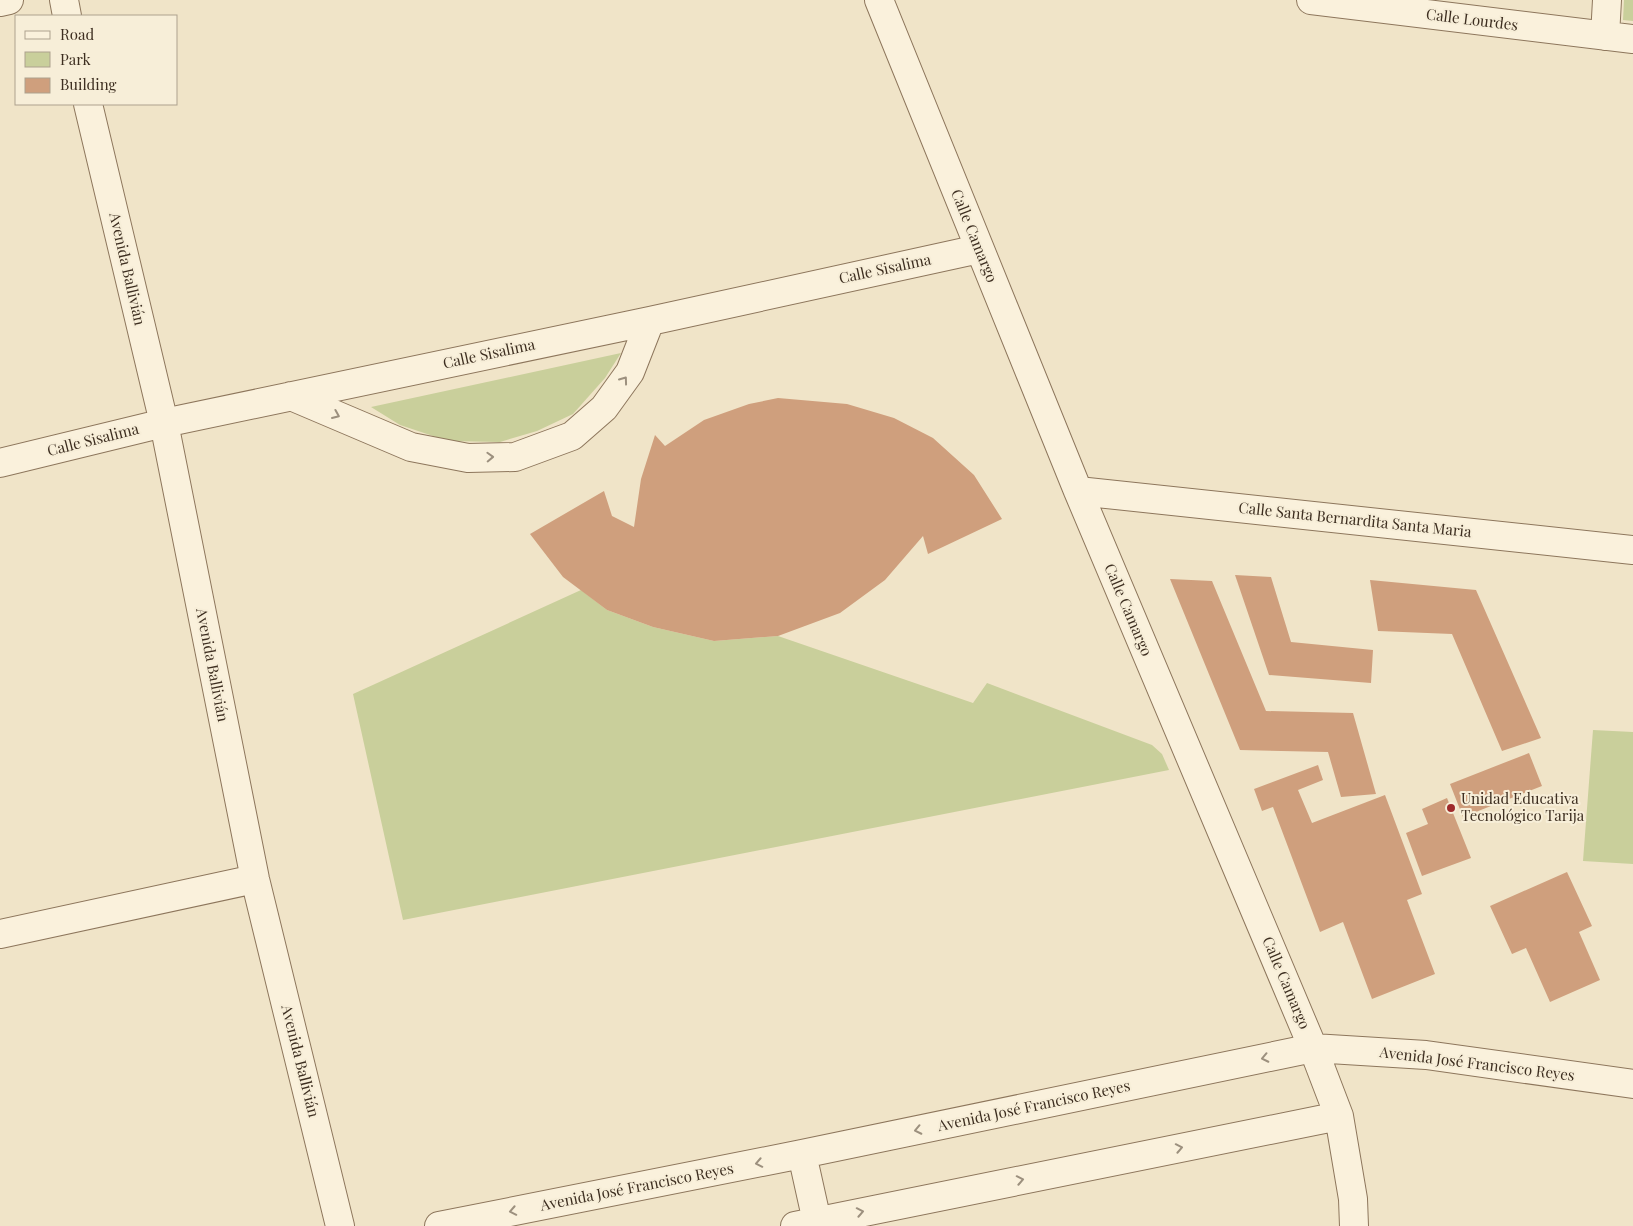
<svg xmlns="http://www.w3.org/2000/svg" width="1633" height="1226" font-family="'Playfair Display',serif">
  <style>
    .green { fill: #c9cf9b }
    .building { fill: #cf9f7d }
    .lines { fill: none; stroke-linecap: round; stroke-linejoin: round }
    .minor-casing { stroke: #8d765c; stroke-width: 30 }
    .minor { stroke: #faf1dc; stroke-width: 28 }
    .oneway { stroke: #9c907e }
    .poi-dot { fill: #9e2a2b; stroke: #f7eed8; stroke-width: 2 }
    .labels { text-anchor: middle; stroke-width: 4; stroke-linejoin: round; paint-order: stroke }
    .street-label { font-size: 15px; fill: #3d2e20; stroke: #f7eed8 }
    .poi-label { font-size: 15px; fill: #3d2e20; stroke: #f7eed8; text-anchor: start }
  </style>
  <rect width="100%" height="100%" fill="#f0e4c8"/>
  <path class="green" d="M1624,0H1633V21L1623,20Z
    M621,353L605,378L573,414L537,431L500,442L448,441L400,425L371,407Z
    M581,590L607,610L653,627L714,641L778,636L973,703L987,683L1152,745L1162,754L1169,770L403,920L353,694Z
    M1593,730L1633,732V864L1583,861Z"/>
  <path class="building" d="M778,398L847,404L894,418L933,438L974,475L1002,519L928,554L923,536L885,580L840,613L778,636L714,641L653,627L607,610L563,577L530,534L604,491L612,516L634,527L641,479L655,435L665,446L704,420L749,404Z
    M1235,575L1271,577L1291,642L1373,650L1371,683L1269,675Z
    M1170,579L1212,581L1266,711L1353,713L1376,794L1341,797L1328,752L1240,750Z
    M1370,580L1476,590L1541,738L1502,751L1452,634L1378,631Z
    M1529,753L1542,786L1463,817L1450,784Z
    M1318,765L1323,780L1298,790L1312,823L1385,795L1422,894L1407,900L1435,974L1372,999L1343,922L1320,932L1273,807L1262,811L1254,789Z
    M1447,798L1471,858L1422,876L1406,833L1428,824L1422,809Z
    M1567,872L1592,926L1579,932L1600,980L1550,1002L1526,948L1512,954L1490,906Z"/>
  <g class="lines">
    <g class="minor-casing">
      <path id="minor" d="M64,0L67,16
        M879,0L1078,491L1313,1048L1339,1116L1353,1199L1354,1226
        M1311,0L1633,39
        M0,2L9,0
        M1605,36L1607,0
        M88,104L164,423L255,879L340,1226
        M291,396L411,447L468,458L515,457L572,436L604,408L630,372L650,321
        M0,463L164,423L650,321L979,249
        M1078,491L1633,550
        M0,934L255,879
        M802,1154L818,1226
        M439,1226L802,1154L1313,1048L1426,1055L1633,1084
        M795,1226L1339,1116"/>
    </g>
    <use href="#minor" class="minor"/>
  </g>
  <defs><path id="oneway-chevron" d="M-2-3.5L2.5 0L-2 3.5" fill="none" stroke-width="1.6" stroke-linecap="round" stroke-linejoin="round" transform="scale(1.25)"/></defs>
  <g class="oneway">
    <use href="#oneway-chevron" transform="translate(624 380) rotate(-54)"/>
    <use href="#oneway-chevron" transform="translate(336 415) rotate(23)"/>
    <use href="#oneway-chevron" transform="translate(490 457) rotate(-2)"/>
    <use href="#oneway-chevron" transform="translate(1265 1058) rotate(168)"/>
    <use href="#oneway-chevron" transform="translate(918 1130) rotate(168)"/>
    <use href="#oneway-chevron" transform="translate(1179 1148) rotate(-11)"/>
    <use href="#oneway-chevron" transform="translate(759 1163) rotate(169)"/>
    <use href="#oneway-chevron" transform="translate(1020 1180) rotate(-11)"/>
    <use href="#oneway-chevron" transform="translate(513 1211) rotate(169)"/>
    <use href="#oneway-chevron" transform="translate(860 1212) rotate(-11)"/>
  </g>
  <circle class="poi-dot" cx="1451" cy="808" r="5"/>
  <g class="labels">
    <g class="street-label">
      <text transform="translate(1472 20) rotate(7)" y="5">Calle Lourdes</text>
      <text transform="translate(974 236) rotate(68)" y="5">Calle Camargo</text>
      <text transform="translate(127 269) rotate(77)" y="5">Avenida Ballivián</text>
      <text transform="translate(885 269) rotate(-12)" y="5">Calle Sisalima</text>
      <text transform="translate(489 354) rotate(-12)" y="5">Calle Sisalima</text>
      <text transform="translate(93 440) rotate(-14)" y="5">Calle Sisalima</text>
      <text transform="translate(1355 520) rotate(6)" y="5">Calle Santa Bernardita Santa Maria</text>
      <text transform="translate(1128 610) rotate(67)" y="5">Calle Camargo</text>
      <text transform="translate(212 665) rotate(79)" y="5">Avenida Ballivián</text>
      <text transform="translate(1286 983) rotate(67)" y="5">Calle Camargo</text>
      <text transform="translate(300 1061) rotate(76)" y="5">Avenida Ballivián</text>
      <text transform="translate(1477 1064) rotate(7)" y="5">Avenida José Francisco Reyes</text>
      <text transform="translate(1034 1106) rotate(-12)" y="5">Avenida José Francisco Reyes</text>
      <text transform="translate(637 1187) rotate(-11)" y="5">Avenida José Francisco Reyes</text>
    </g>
    <g class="poi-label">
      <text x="1461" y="804">Unidad Educativa<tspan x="1461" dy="17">Tecnológico Tarija</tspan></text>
    </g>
  </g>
  <rect x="15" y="15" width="162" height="90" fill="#f7eed8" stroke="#ada18e"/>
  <rect x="25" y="31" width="25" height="8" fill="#faf1dc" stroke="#ada18e"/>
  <text x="60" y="40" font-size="15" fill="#3d2e20">Road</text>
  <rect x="25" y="52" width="25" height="15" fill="#c9cf9b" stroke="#ada18e"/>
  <text x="60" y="65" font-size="15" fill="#3d2e20">Park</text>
  <rect x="25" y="78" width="25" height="15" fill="#cf9f7d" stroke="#ada18e"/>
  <text x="60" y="90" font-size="15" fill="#3d2e20">Building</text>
</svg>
